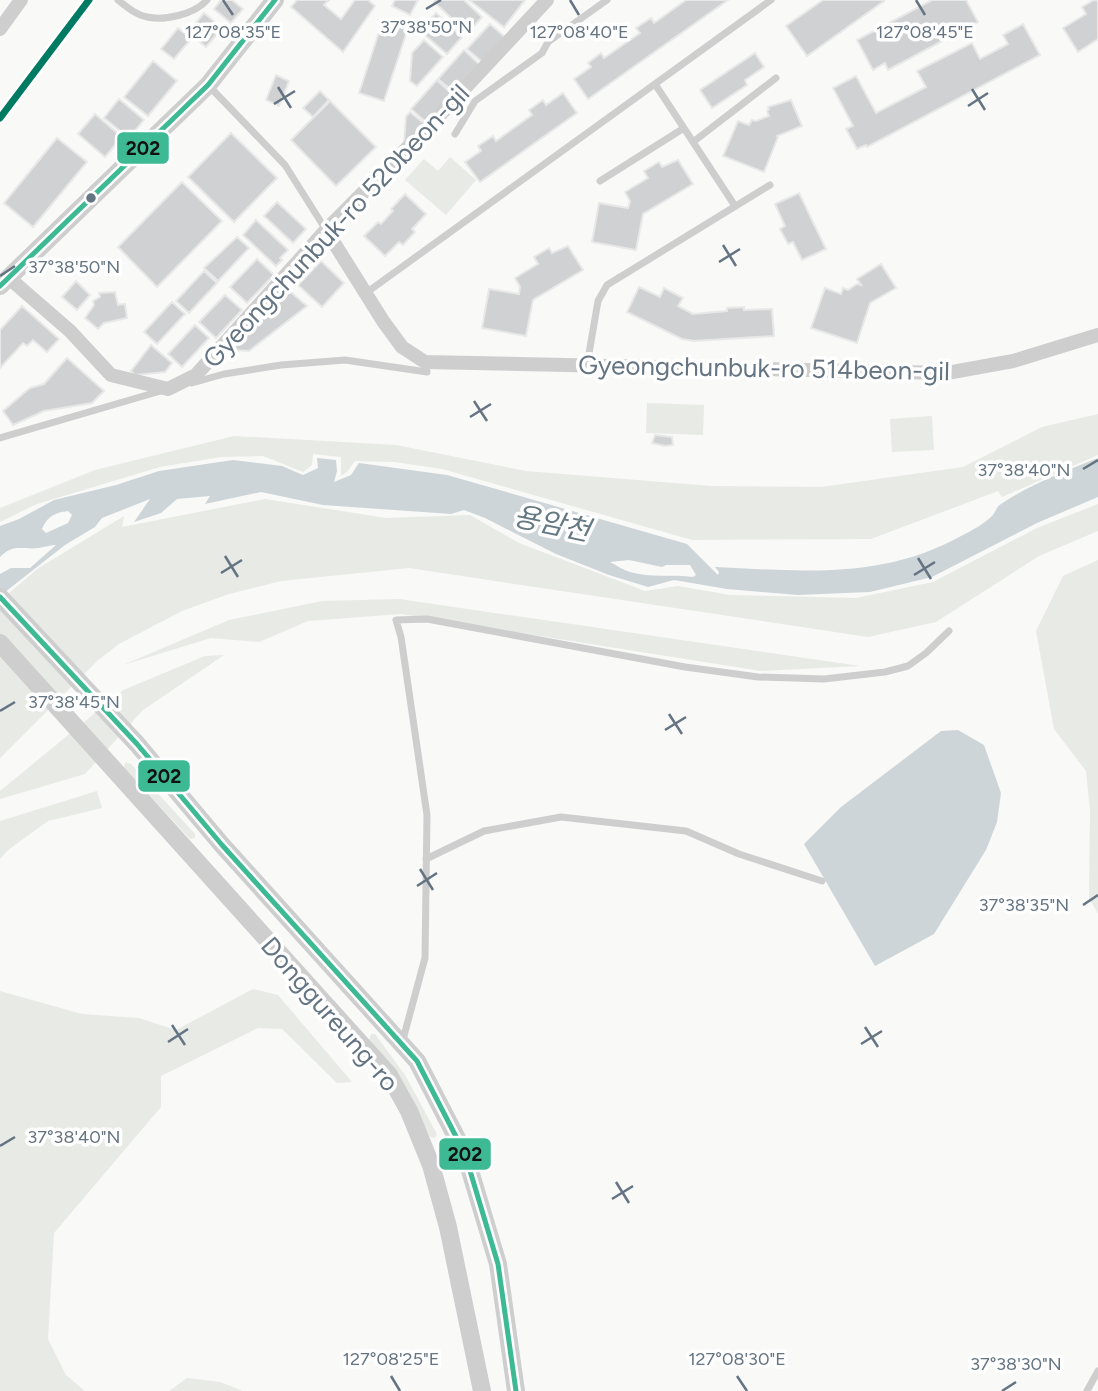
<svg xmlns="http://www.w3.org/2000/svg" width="1098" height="1391" font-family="Figtree,'Noto Sans KR',sans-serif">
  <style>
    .green { fill: #e7eae5 }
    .water { fill: #ced5d8; fill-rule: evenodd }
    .building { fill: #d0d1d2; stroke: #e8e8e8; stroke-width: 2 }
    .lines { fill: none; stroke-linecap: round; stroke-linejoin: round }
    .service { stroke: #cececf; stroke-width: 7 }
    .minor { stroke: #cececf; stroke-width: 14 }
    .tertiary { stroke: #cececf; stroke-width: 18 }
    .bus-1-casing { stroke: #fff; stroke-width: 10 }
    .bus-1 { stroke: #3dba94; stroke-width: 5 }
    .rail-1-casing { stroke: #fff; stroke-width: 12 }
    .rail-1 { stroke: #007a62; stroke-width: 7 }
    .ticks { fill: none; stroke: #657482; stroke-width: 2.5 }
    .bus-dot { fill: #657482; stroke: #fff; stroke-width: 2.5 }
    .labels { text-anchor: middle; stroke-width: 7; stroke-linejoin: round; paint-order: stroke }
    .street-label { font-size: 26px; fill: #657482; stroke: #fff }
    .water-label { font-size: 28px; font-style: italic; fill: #657983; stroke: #fff }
    .ticks-label { font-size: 18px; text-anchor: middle; fill: #657482; stroke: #fff; stroke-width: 7; stroke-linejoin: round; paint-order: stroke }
    .line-badge { stroke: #fff; stroke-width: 2.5 }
    .pale-badge-label { font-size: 19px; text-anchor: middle; font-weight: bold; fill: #111 }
  </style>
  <rect width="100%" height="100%" fill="#f9f9f8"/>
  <path class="green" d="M450,157L476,180L446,215L405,180L424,159L438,171Z
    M647,403L704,405L703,435L646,433Z
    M1098,414V455L1002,497L998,491L871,539L692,540L442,469L395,462L355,461L347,472L341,476V457L313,454L312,465L303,472L263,456L221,457L160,467L37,504L0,522V508L95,470L234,436L396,445L526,471L711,486L821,487L963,467L1042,427Z
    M932,416L934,450L892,452L890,419Z
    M265,499L386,518L470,515L519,543L645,591L678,586L730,595L856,598L933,582L1037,528L1098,504V531L1039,556L936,622L868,637L409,568L281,581L229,594L182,611L119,644L97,661L0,758V601L37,569L124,516L122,527Z
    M1098,560V913L1089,899L1090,811L1086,771L1054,729L1036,631L1063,576Z
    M399,599L860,666L761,671L401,614L308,621L259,642L211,638L123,665L229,620L322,601Z
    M224,655L143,710L85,774L0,799V791L123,690L205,656Z
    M126,762L131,764L195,834V838L190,839L125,769L124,765Z
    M97,791L102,808L48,821L8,850L0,859V821Z
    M253,989L278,995L352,1082L337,1083L282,1029L258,1028L161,1076V1107L54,1233L48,1339L66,1375L85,1391H0V991L82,1014L139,1018L176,1030Z
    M371,1034H375L405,1075L437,1134L435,1138L430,1137L415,1106L369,1040Z
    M187,1378L220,1382L243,1391H169Z"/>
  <path class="water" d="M317,458L336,460L337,471L334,482L351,475L359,463L447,475L687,544L718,575L719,572L715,567C801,571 882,580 961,536C971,531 984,524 992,516C996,512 996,507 1001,504C1031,484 1065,471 1098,458V497L1037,523L932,577L870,592L798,595L727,589L674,580L648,587L609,575L556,554L485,518L464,510L451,514L323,505L261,492L205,504L210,496L177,499L161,513L134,522L150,499L102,518L95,527L65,545L0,596V574L11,568H30L56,545C50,545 45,547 39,548C23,550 13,543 0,557V526L19,519L54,500L116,485L159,471L233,460L282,466L303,475L318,468ZM68,511L72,515L68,523L46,533L42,529C48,516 54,513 68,511ZM629,560L662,567L666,565H690L696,575L693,577C673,574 650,578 630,572C623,570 616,565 610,562Z
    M958,730L984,745L1001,793L997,822L986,850L934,934L875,966L804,844L841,807L941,731Z"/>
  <path class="building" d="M221,0H232L243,9L231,23L214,9Z
    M297,0H329L324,5L341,19L355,0H368L375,6L343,52L291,7Z
    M395,0H418L410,15L392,6Z
    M436,0H464L482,17L468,33L434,2Z
    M469,0H525L504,27Z
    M686,0H728L588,99L574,79L591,67L588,63L601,53L604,58L640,33L636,28L651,18L654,23Z
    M823,0H883L884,1L807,56L786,26Z
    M932,0H966L978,22L888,70L885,63L873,70L857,40Z
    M1094,0L1098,1V39L1078,52L1063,28L1086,14L1082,7Z
    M204,13L222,28L206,47L188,32Z
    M436,13L462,37L447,54L420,31Z
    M383,20L408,28L384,101L359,93Z
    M490,24L505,37L482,62L467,49Z
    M1023,24L1040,55L867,147L866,145L857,149L846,129L853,126L833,88L856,76L876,113L926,87L917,71L972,43L980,59L1008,44L1003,35Z
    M178,28L191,39L174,59L161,49Z
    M424,40L443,57L417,86L410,81L412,53Z
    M464,50L480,65L455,93L438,79Z
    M755,53L764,67L745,80L747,85L712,108L700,90Z
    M153,61L177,81L148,116L124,97Z
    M276,75L289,81L279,106L266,100Z
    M437,80L453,95L427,123L411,109Z
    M320,91L329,100L313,117L303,108Z
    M563,93L577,113L480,182L465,162L481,151L478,146L493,136L496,141L532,115L529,110L543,100L546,105Z
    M119,99L144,120L129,138L104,118Z
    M791,100L802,126L777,136L778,137L764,172L723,156L738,121L749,125L752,120L756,121L769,116L767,111L769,109L768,107Z
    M330,101L376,147L336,186L291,140Z
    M410,112L426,125L404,142L406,117Z
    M95,114L122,137L105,157L78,134Z
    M231,133L277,178L234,222L188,177Z
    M57,138L87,162L33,227L4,203Z
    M678,160L693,184L643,214L636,250L592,242L599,203L628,208L630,201L625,192L648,178L644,171L659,162L662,167Z
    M182,182L222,221L157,287L118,247Z
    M799,193L826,249L802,260L793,242L788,244L780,229L785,226L775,204Z
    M405,194L426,214L412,229L415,232L403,245L399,242L385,256L364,236L378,222L381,224L393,211L391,209Z
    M277,202L306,229L293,243L264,216Z
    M256,220L288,250L280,258L282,260L276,266L243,235Z
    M237,237L249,248L218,281L204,268Z
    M568,246L583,270L533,300L526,336L482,328L489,289L519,294L520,287L515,278L538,264L534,257L549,248L552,253Z
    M257,259L274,275L247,303L230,287Z
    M321,261L344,283L322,307L298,285Z
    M881,264L896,288L870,303L857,343L811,328L825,288L841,294L843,288L848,290L857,284L861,285L857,279Z
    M204,271L217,283L189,313L176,301Z
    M76,281L90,295L77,310L62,297Z
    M639,287L660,297L664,288L683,298L678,306L693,314L727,311V308L744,307V310L772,309L774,336L694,341L682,339L627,312Z
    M286,288L307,306L249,351L231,350Z
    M115,292L118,305L125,304L127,318L104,323L98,329L85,318L94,305L93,301L100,297L99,293Z
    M225,295L242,310L216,338L199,322Z
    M172,302L185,314L157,344L144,332Z
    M22,306L59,339L47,352L33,340L27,346L23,343L0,368V330Z
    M195,325L209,338L182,367L168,354Z
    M151,345L172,363L165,372L135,375L131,371Z
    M67,358L104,391L92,403L44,411L13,425L3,411L30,388L44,384Z
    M655,435L672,437L673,445L665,446L652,443Z"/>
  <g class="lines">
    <path class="service" d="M118,0C127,7 136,15 147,17C165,21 195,14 207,0
      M655,84L735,206
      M208,85L285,165L326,230
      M455,134L475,101L542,53L548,42L607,0
      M693,142L776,78
      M600,181L684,128
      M366,293L771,0
      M587,365L598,301L607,285L770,185
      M192,383L224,374L281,365L345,360L427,372L425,362
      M0,438L164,390
      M426,859L484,831L561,817L686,831L739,854L822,881
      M402,1043L425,958L427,815L401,637L396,620L427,619L685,667L758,677L824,679L885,672L908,666L926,653L949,631
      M1087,1391L1098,1371"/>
    <path class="minor" d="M0,29L21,0
      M326,230L383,321L402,347L425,362L947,373L1013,361L1098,335
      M9,278L70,331L111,375L168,389L196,375L326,230L438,117L547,0"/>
    <path class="tertiary" d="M0,286L208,85L275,0
      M0,597L137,744L222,845L417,1061L465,1154L498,1264L516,1391
      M0,643L389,1075L409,1111L431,1165L448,1227L482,1391"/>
    <g class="bus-1-casing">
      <path id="bus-1" d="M0,286L208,85L275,0
        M0,597L137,744L222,845L417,1061L465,1154L498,1264L516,1391"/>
    </g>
    <use href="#bus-1" class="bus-1"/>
    <g class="rail-1-casing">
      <path id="rail-1" d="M0,118L89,0"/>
    </g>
    <use href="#rail-1" class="rail-1"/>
  </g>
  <path class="ticks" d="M223,0L233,15M570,0L579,15M916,0L925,15M426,9L441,0M278,87L291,108M972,89L985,110M274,104L295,91M968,106L988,93M723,245L736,266M719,262L740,249M0,276L15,266M474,401L487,421M470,417L491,404M1083,469L1098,460M225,556L238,577M918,558L931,579M221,573L242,560M914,575L935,562M0,711L15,702M669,714L682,734M665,730L686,717M420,869L433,890M417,886L437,873M1083,905L1098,895M172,1025L185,1045M865,1027L878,1047M168,1042L188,1029M861,1044L882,1031M0,1146L15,1137M616,1182L629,1203M612,1199L633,1186M391,1376L400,1391M737,1376L747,1391M1002,1391L1016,1382"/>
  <circle class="bus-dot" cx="91" cy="198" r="6"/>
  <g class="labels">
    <g class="street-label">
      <text transform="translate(336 226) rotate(-47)" y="9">Gyeongchunbuk-ro 520beon-gil</text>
      <text transform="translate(764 368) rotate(1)" y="9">Gyeongchunbuk-ro 514beon-gil</text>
      <text transform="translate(330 1014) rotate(49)" y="9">Donggureung-ro</text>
    </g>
    <g class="water-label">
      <text transform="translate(552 523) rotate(12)" y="10">용암천</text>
    </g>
  </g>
  <g class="ticks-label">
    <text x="426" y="33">37°38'50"N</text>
    <text x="579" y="38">127°08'40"E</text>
    <text x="925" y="38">127°08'45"E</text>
    <text x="233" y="38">127°08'35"E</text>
    <text x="74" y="273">37°38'50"N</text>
    <text x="1024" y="476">37°38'40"N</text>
    <text x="74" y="708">37°38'45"N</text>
    <text x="1024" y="911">37°38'35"N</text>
    <text x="74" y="1143">37°38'40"N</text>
    <text x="391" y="1365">127°08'25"E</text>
    <text x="737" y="1365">127°08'30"E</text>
    <text x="1016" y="1370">37°38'30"N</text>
  </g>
  <g class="line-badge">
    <rect x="116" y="131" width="54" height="34" rx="7" fill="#3dba94"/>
    <rect x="137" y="759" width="54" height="34" rx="7" fill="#3dba94"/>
    <rect x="438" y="1137" width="54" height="34" rx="7" fill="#3dba94"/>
  </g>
  <g class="pale-badge-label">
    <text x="143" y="155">202</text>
    <text x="164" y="783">202</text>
    <text x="465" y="1161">202</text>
  </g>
</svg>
